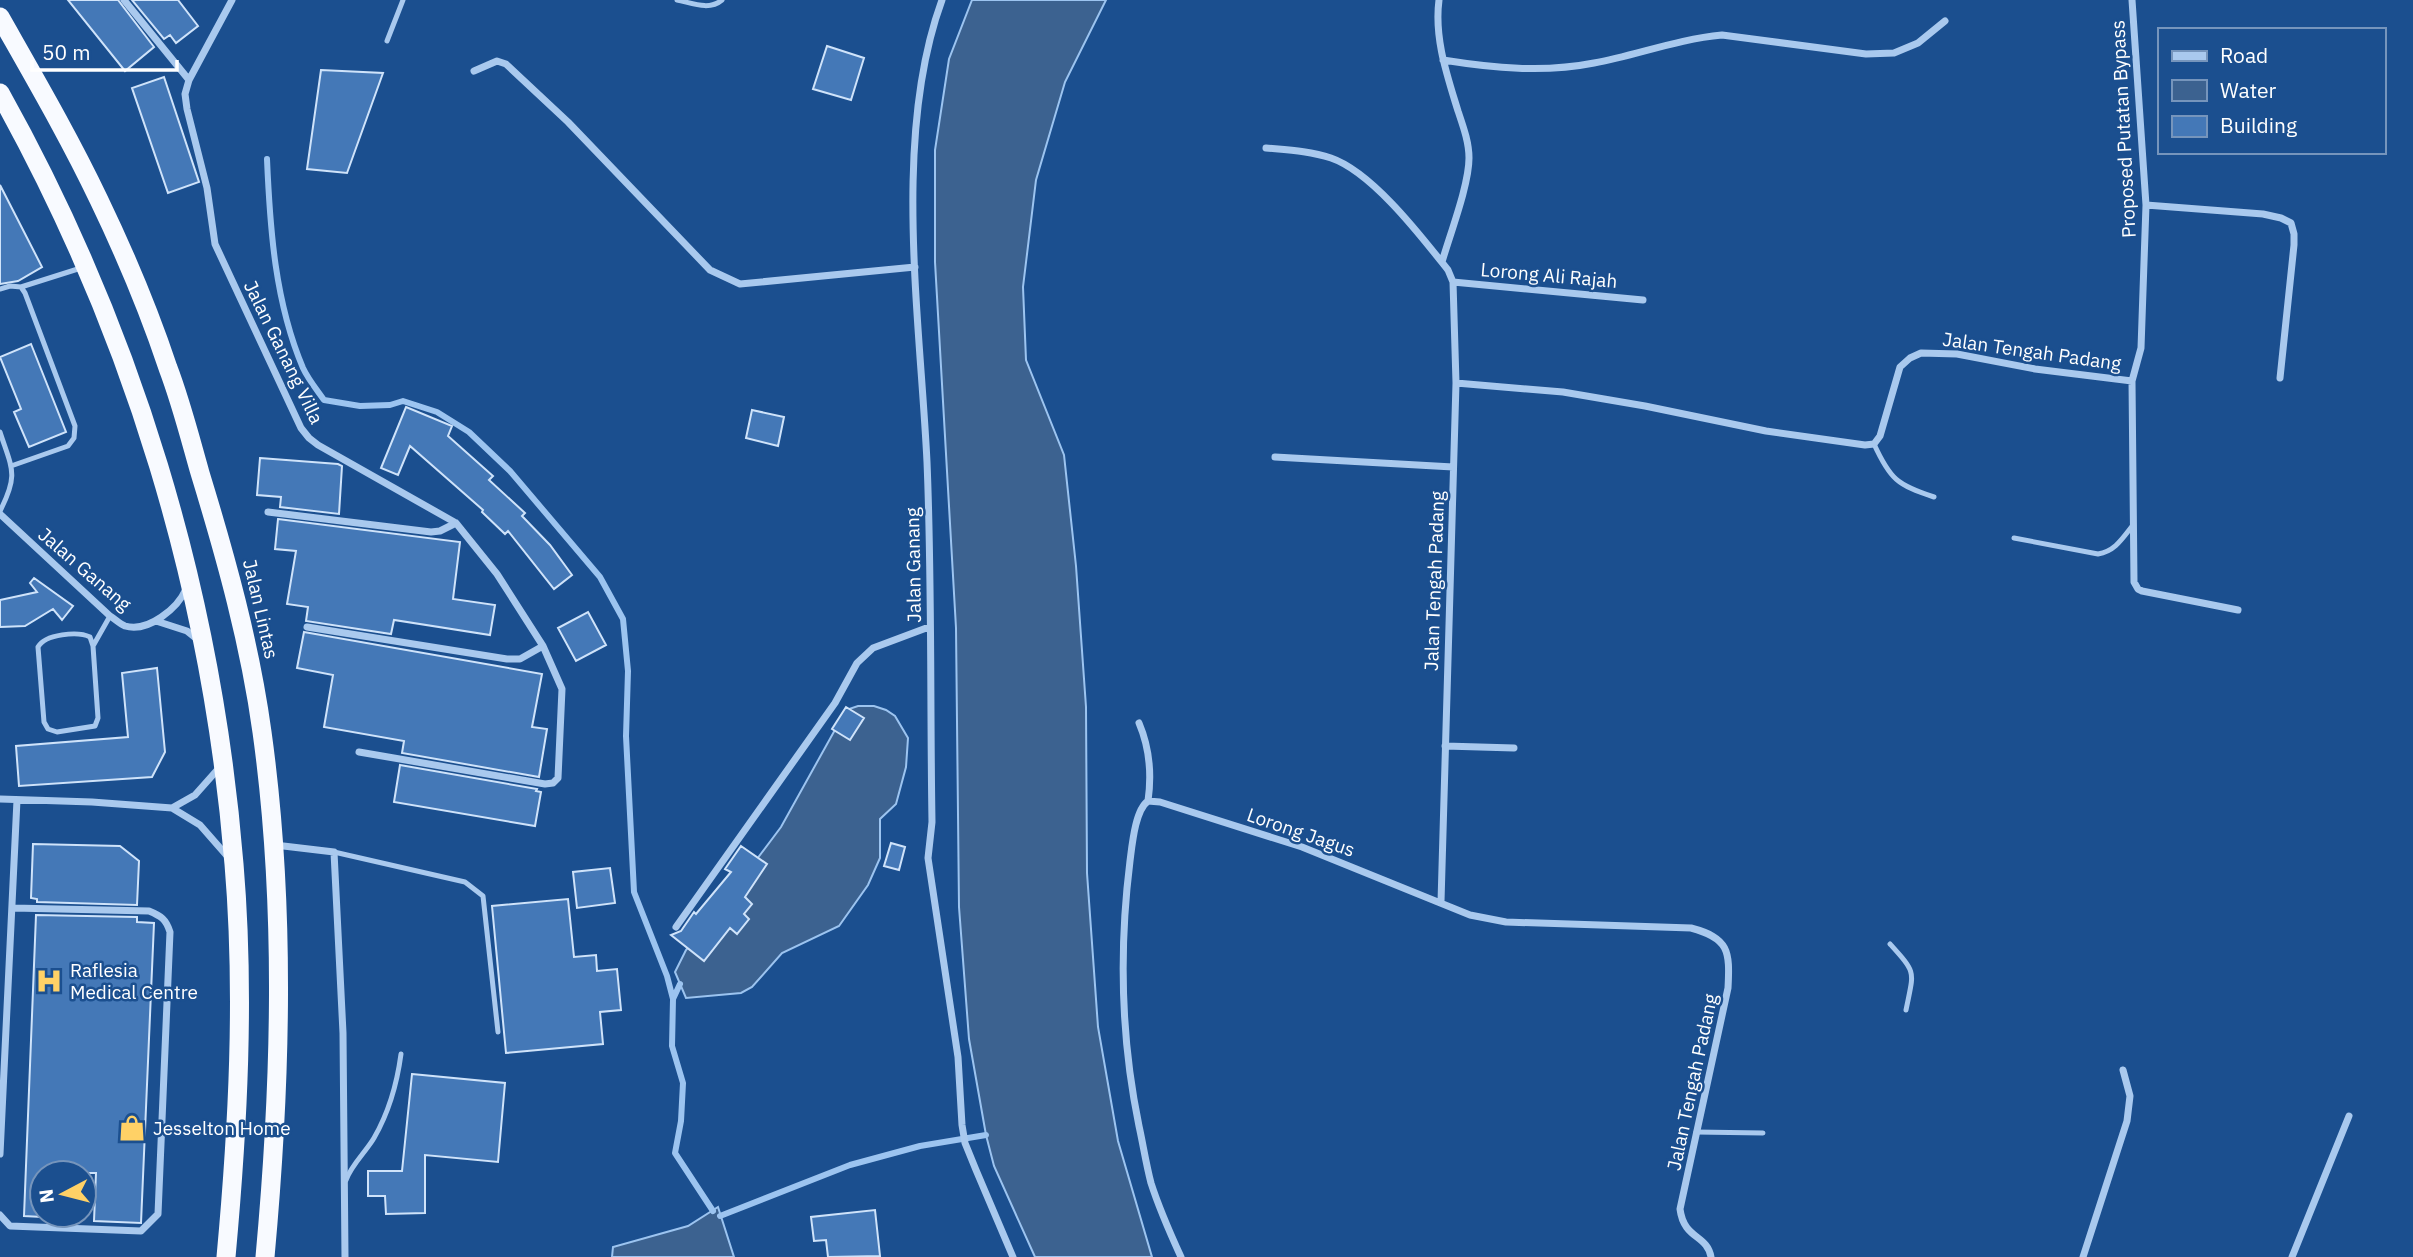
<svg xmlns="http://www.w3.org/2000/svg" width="2413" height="1257" font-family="'IBM Plex Sans',sans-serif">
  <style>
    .water { fill: #3c6290; stroke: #9cc4f0; stroke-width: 2 }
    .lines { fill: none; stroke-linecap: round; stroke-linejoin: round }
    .stream { stroke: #9cc4f0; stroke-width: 6 }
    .building { fill: #4478b7; stroke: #cfe3fa; stroke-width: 2 }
    .service { stroke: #a9c9ee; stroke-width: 5 }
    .minor { stroke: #a9c9ee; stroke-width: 7 }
    .trunk { stroke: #f8faff; stroke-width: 19 }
    .labels { text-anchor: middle; stroke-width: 5; stroke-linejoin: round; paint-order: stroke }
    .street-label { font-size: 19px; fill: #fff; stroke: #1b4f8f }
    .poi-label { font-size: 19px; fill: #fff; stroke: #1b4f8f; text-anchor: start }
  </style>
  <rect width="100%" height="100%" fill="#1b4f8f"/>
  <path class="water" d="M972,0H1106L1065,82L1036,180L1023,287L1026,360L1064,455L1076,566L1086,707L1087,873L1098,1027L1118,1141L1152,1257H1035L994,1166L986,1135L969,1039L959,907L956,628L935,262V150L949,59Z
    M858,706H874L886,710L895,716L908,738L906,767L896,804L880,819V858L868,885L839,926L782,953L752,987L741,993L686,998L675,972L686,950L715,915L781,827L846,710Z
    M718,1207L734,1257H612L613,1247L688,1226Z"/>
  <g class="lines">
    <path class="stream" d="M267,159C270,229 275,302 303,368C308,379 317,390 324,400L360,406L390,405L403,401L437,412L469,432L510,471L600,577L623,619L628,671L626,736L634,892L667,976L673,999
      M680,984L673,999L672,1046L683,1083L681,1121L675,1153L713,1211
      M720,1216L850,1165L920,1146L986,1135"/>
  </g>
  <path class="building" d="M68,0H118L154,47L125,71Z
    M132,0H178L198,26L176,43L170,35L164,39Z
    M827,46L864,58L851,100L813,89Z
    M321,70L383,73L347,173L307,169Z
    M164,77L199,182L168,193L132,88Z
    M0,185L42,267L18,281L0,284Z
    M31,344L66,432L29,447L14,412L21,409L0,357Z
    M406,407L452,426L448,436L493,476L489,480L525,513L522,516L550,545L572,575L554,589L508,531L505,534L482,512L483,510L410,446L398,475L381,468Z
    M752,410L784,417L778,446L746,438Z
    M260,458L338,464L342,466L339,514L280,507L281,497L257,495Z
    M278,519L460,542L453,599L495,605L490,635L394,620L391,634L306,621L308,607L287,604L296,551L275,549Z
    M34,578L73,606L62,620L53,609L25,626L0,627V600L37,592L30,583Z
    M588,612L606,645L576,661L558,628Z
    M304,632L542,674L532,727L547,729L539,777L402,753L404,741L324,727L333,675L297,668Z
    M157,668L165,752L152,777L19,786L16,746L128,737L122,673Z
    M846,707L864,718L850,740L832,729Z
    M400,765L537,789L536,791L541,792L535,826L394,802Z
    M891,843L905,847L899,870L884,866Z
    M33,844L120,846L139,861L137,905L37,902V899L31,898Z
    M741,846L767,864L745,897L752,904L744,914L749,919L737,934L730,928L704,961L671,935L681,931L694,912L696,914L731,872L725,869Z
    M610,868L615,903L577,908L573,872Z
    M568,899L574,957L596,955L597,971L617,969L621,1010L600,1012L603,1044L506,1053L492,906Z
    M36,915L137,917V922L154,923L141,1223L94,1221L96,1173H42V1217L24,1216Z
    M412,1074L505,1083L498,1162L425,1155V1213L386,1214L385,1196H368V1171H402Z
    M875,1210L880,1256L828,1257L826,1240L814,1241L811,1217Z"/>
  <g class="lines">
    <path class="service" d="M677,0C692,3 709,11 722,0
      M387,41L403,0
      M21,287L81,268
      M0,289L10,286L21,287L25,293L75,426L74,438L68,446L11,466
      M0,432C12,469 19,474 0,511
      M1874,444C1890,479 1897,485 1934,497
      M2014,538L2098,554C2115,551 2122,539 2133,525
      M93,646L90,637C78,631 45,634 38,647L44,722L48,729L57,732L95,726L98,718L93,646L110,616
      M334,852L465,882L483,896L498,1032
      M1890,944C1917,974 1914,970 1906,1010
      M1696,1132L1763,1133
      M346,1180C352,1164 365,1153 374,1138C389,1112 397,1084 401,1054"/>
    <path class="minor" d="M124,0L189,80
      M232,0L189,80L185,94L187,109L207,188L215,244L301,428L309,438L318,445L456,523L497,574L543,646L562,689L558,778L553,783L545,784L359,752
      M942,0C892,136 920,318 927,462C932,582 930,702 932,822L928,858L958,1057L962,1125L965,1143L976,1170L1013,1257
      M1439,0C1434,38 1447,75 1458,111C1463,126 1469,142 1469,158C1469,185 1450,234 1442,262
      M2132,0L2146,205L2141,348L2132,381L2134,582L2138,589L2142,591L2238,610
      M1443,60C1493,68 1544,73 1594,63C1637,55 1678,39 1722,35L1866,54L1894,53L1918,43L1945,21
      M474,71L497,61L506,64L568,122L710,270L740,284L915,267
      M1266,148C1288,150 1310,151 1331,158C1372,172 1421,236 1448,270L1453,282L1456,383L1441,902
      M2146,205L2263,214L2281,218L2291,223L2294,234V245L2280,378
      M1453,282L1643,300
      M1456,383L1563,392L1645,406L1766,431L1865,445L1874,444L1880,436L1900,367L1910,358L1921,353L1957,354L2035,369L2132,381
      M1275,457L1453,467
      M268,512L431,532L440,531L456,523
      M0,514L110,616C115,619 120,624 125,626C148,633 178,608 186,589
      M156,621L187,631L197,639
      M307,627L507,659H520L543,646
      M1139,723C1150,749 1152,773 1148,801
      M1445,746L1514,748
      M0,799L92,802L172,808L200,825L228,857
      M1148,801L1160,802L1302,847L1470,915L1506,922L1691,928C1729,938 1730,951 1728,988L1680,1209C1684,1240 1707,1234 1711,1257
      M1148,801C1135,810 1132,846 1130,861C1119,949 1121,1039 1139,1126C1143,1144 1146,1164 1151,1183C1159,1208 1170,1233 1181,1257
      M172,808L195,795L219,768
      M275,845L334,852L343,1033L345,1257
      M676,927L835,703L857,663L873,648L929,627
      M0,1154L17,800
      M0,1215L10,1226L141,1231L158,1214L170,932C166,919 161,916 149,911L13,908
      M2083,1257L2127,1121L2130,1096L2123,1070
      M2292,1257L2349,1116"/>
    <path class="trunk" d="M0,17C34,77 69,137 99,200C125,254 149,311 168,368C181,402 190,438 200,473C226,558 250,644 262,732C286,905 281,1083 265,1257
      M0,93C133,331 212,592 234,864C245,994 238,1127 226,1257"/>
  </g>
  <defs>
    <g id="hospital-bare" transform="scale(2.1)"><path d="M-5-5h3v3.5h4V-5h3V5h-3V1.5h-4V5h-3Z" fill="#ffd166" stroke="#1b4f8f" stroke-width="2.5" paint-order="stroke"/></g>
    <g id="shop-bare" transform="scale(2.1)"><path d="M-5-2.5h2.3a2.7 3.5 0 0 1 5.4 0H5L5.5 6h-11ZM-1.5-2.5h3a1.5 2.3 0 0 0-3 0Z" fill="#ffd166" stroke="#1b4f8f" stroke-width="2.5" paint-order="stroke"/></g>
  </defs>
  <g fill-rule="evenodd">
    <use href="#hospital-bare" x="49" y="981"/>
    <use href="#shop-bare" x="132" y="1128"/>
  </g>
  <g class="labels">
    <g class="street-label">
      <text transform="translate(2123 129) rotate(-93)" y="7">Proposed Putatan Bypass</text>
      <text transform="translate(1549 275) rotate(5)" y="7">Lorong Ali Rajah</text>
      <text transform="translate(2032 351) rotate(8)" y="7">Jalan Tengah Padang</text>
      <text transform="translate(284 352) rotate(64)" y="7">Jalan Ganang Villa</text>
      <text transform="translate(913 565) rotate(-91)" y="7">Jalan Ganang</text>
      <text transform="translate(85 569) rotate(41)" y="7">Jalan Ganang</text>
      <text transform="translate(1434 581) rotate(-88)" y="7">Jalan Tengah Padang</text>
      <text transform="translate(261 609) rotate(77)" y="7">Jalan Lintas</text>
      <text transform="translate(1301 832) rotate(19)" y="7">Lorong Jagus</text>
      <text transform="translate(1692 1082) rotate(-78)" y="7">Jalan Tengah Padang</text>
    </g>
    <g class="poi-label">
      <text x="70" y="977">Raflesia<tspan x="70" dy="22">Medical Centre</tspan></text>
      <text x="153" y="1135">Jesselton Home</text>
    </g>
  </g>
  <rect x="2158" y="28" width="228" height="126" fill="#1b4f8f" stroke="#7695bc" stroke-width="2"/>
  <rect x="2172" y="51" width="35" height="10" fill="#a9c9ee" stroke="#7695bc" stroke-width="2"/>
  <text x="2220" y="63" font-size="21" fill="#ffffff">Road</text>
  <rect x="2172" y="80" width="35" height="21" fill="#3c6290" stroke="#7695bc" stroke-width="2"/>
  <text x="2220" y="98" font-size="21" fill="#ffffff">Water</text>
  <rect x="2172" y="116" width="35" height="21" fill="#4478b7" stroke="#7695bc" stroke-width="2"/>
  <text x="2220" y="133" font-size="21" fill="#ffffff">Building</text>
  <g transform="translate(63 1194) rotate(263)"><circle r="33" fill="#1b4f8f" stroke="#7695bc" stroke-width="2"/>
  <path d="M0-5L12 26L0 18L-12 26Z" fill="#ffd166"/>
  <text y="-10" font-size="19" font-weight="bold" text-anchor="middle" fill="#ffffff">N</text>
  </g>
  <path d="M32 60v10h145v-10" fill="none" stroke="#ffffff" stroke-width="3.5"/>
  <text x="42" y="60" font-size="21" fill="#ffffff" stroke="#1b4f8f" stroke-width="5" paint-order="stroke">50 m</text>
</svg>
